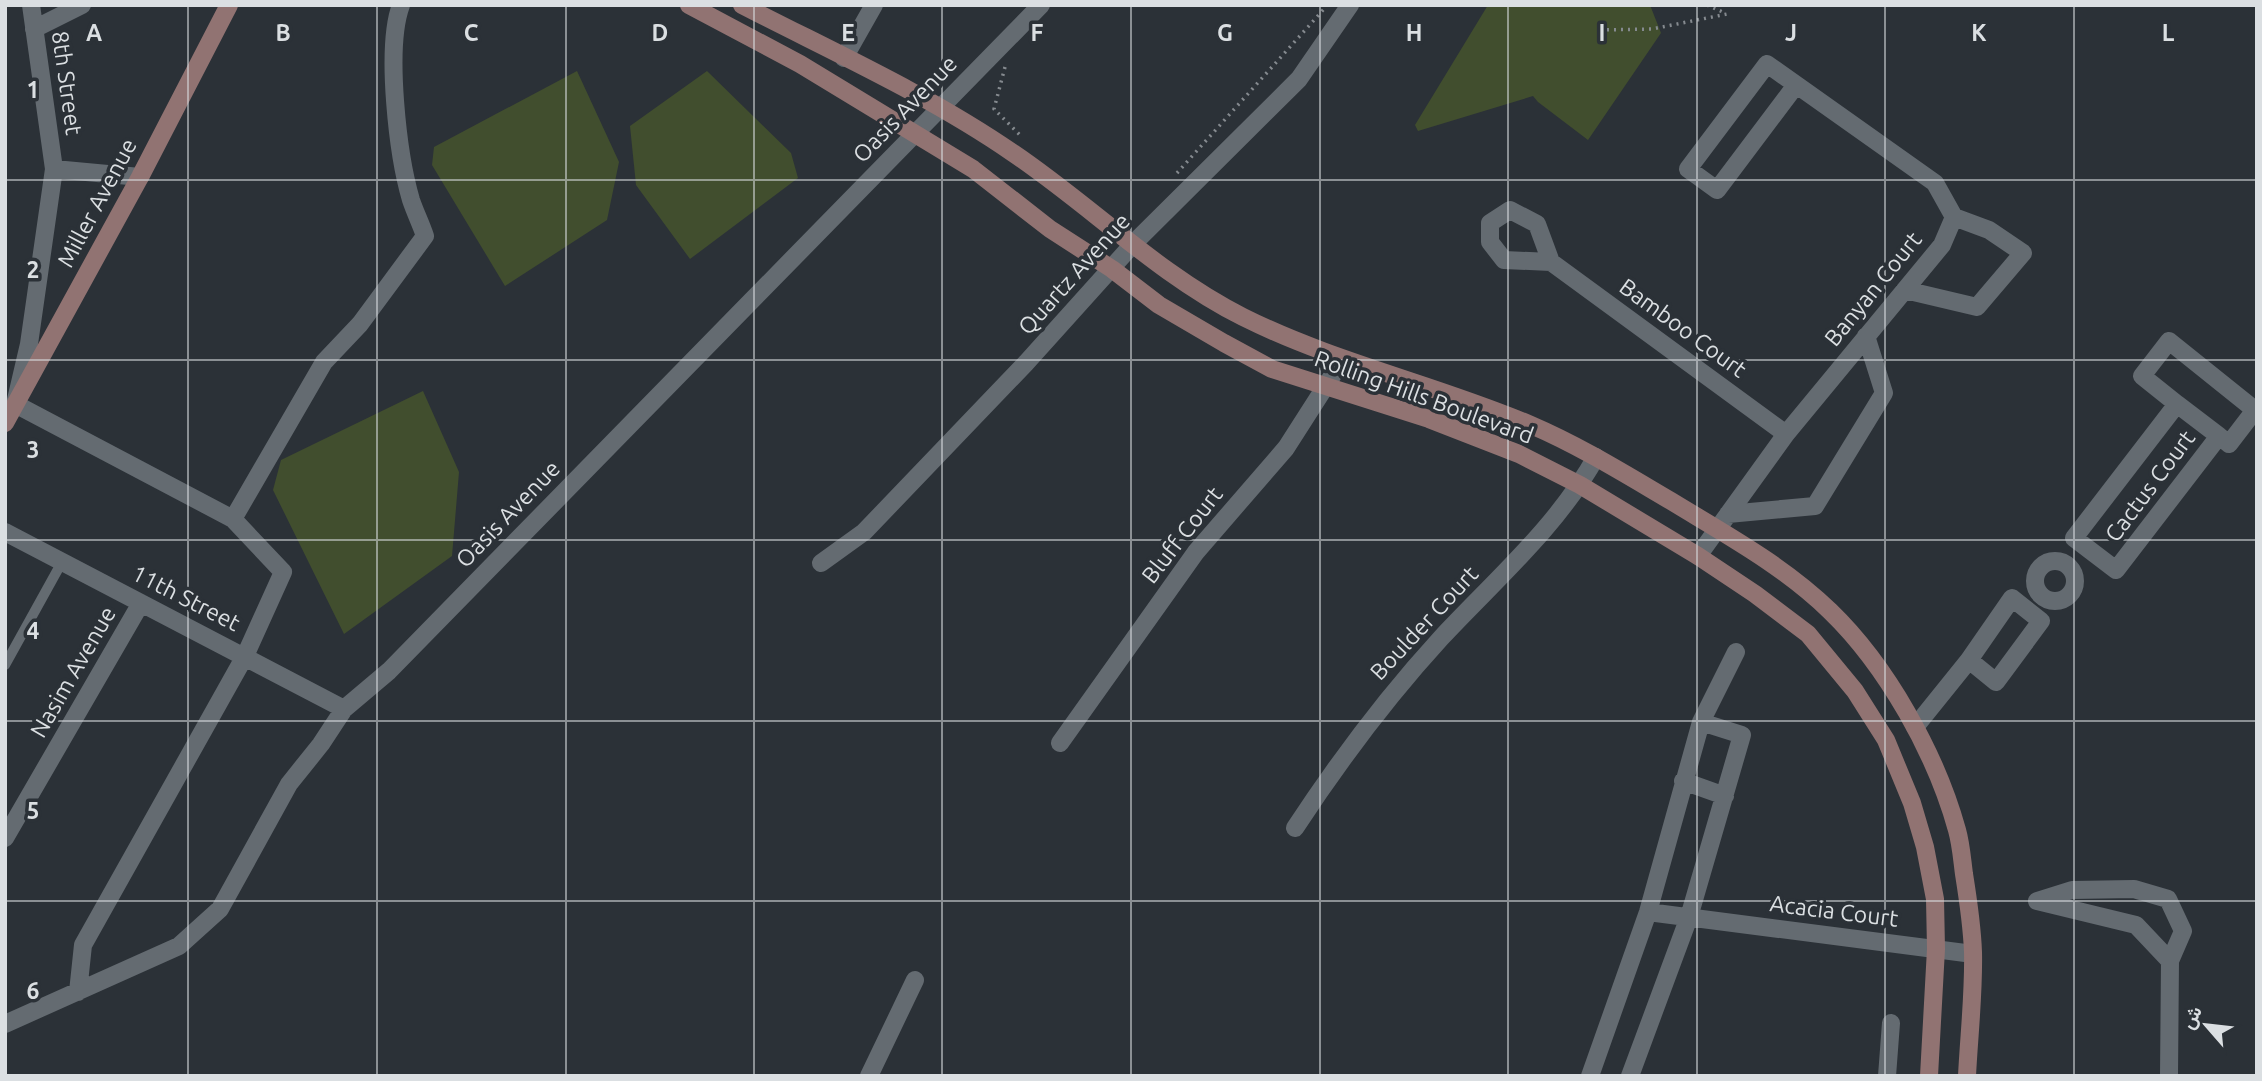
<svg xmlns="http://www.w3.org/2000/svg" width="2262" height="1081" font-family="Ubuntu,Vazirmatn,sans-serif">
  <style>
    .green { fill: #414e2e }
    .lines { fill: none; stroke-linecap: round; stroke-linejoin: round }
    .path { stroke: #858a8f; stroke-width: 3.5; stroke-dasharray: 2 5; stroke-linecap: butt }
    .service { stroke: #646b71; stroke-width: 10 }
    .minor { stroke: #646b71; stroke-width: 18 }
    .secondary { stroke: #917372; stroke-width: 18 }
    .grid { fill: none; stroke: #dbdfe2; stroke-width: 2; stroke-opacity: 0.55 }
    .labels { text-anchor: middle; stroke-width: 7; stroke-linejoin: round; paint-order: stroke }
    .street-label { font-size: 23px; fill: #dbdfe2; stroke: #2b3137 }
    .grid-label { font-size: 23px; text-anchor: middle; font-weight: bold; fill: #dbdfe2; stroke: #2b3137; stroke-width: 7; stroke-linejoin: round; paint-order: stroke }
  </style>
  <rect width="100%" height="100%" fill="#2b3137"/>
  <path class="green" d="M1488,5H1650L1661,33L1588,140L1538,102L1533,96L1418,131L1415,125Z
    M577,71L619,162L607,220L505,286L432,165L434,147Z
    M707,71L791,153L798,178L690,259L636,185L630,126Z
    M423,391L459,472L452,556L344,634L273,490L281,460Z"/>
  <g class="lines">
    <path class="path" d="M1707,5L1725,13
      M1600,30L1652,29L1727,14
      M1005,67L994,109L1020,135
      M1177,173L1324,9"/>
    <path class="service" d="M5,665L62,562"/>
    <path class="minor" d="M31,5L54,169L29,344L15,404L233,519L283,572L245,656L83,945L78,992
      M34,29L82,5
      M844,58L874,5
      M54,169L140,177
      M1551,262L1504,260L1490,242V223L1510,210L1537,224L1551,262L1786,434
      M1905,290L1977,307L2023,253L1989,230L1954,217
      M2177,404L2219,436L2116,570L2074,538Z
      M2177,404L2142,376L2169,341L2255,410L2229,444L2219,436
      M1728,514L1815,506L1884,393L1866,336
      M233,519L324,362L360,324L425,236C421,224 415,212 411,200C398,156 385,48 401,5
      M5,532L344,709
      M1698,556L1786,434L1942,245L1954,217L1935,183L1767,64L1688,169L1717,190L1796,85
      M2035 581a20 20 0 1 1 40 0a20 20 0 1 1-40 0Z
      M821,563L864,532L1026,363L1134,243L1299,79L1350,5
      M2012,598L2041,621L1996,682L1969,660Z
      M1915,727L1969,660
      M1060,743L1196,552L1286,448L1343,359
      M1683,781L1725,796
      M1295,828C1339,761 1386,698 1441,638C1495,580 1557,527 1596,457
      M5,838L141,603
      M1648,912L1973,954
      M5,1024L179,946L220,909L289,784L321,744L344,709L389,671L1041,5
      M869,1076L915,980
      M1590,1076L1648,912L1701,722L1736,652
      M1630,1076L1689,917L1742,735L1701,722
      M1887,1076L1891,1023
      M2169,1076L2170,961L2183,931L2168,899L2134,889L2072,890L2037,901L2136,925L2170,961"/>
    <path class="secondary" d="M689,5L800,64L973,169L1050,229L1112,269L1159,305L1224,343L1272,369L1429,419L1519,454L1580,485L1698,556L1755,594L1808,634L1855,691L1886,740L1912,803L1925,847L1935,899L1936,949L1929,1076
      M742,5C833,52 929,95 1013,153C1090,205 1159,275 1243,317C1335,363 1437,385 1531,425C1580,446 1625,474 1671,501C1725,534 1784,566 1830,611C1887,666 1936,754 1957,830C1961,844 1962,859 1964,874C1968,899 1972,926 1973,952C1974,993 1969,1035 1967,1076
      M5,423L140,177L229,5"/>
  </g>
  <path class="grid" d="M188,5V1076M377,5V1076M566,5V1076M754,5V1076M942,5V1076M1131,5V1076M1320,5V1076M1508,5V1076M1697,5V1076M1885,5V1076M2074,5V1076M5,180H2257M5,360H2257M5,540H2257M5,721H2257M5,901H2257"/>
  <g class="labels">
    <g class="street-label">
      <text transform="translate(67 83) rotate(82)" y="8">8th Street</text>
      <text transform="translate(905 109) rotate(-46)" y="8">Oasis Avenue</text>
      <text transform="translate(97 203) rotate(-62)" y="8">Miller Avenue</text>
      <text transform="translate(1074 274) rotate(-48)" y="8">Quartz Avenue</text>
      <text transform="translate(1873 289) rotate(-51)" y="8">Banyan Court</text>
      <text transform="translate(1683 328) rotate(36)" y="8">Bamboo Court</text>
      <text transform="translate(1424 397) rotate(20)" y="8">Rolling Hills Boulevard</text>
      <text transform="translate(2150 486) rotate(-53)" y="8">Cactus Court</text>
      <text transform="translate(508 514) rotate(-46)" y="8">Oasis Avenue</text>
      <text transform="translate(1182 535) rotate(-52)" y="8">Bluff Court</text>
      <text transform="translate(186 598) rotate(27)" y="8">11th Street</text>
      <text transform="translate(1424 623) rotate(-47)" y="8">Boulder Court</text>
      <text transform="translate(73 672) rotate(-60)" y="8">Nasim Avenue</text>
      <text transform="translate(1834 911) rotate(7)" y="8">Acacia Court</text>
    </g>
  </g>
  <g class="grid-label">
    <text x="94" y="41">A</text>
    <text x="283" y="41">B</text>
    <text x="471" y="41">C</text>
    <text x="660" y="41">D</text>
    <text x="848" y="41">E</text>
    <text x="1037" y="41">F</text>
    <text x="1225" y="41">G</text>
    <text x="1414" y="41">H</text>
    <text x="1602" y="41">I</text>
    <text x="1791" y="41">J</text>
    <text x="1979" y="41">K</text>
    <text x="2168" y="41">L</text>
    <text x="33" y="98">1</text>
    <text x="33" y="278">2</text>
    <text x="33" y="458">3</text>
    <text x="33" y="639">4</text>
    <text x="33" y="819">5</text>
    <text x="33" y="999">6</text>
  </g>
  <rect width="2262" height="1081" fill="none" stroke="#dbdfe2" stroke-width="14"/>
  <g transform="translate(2206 1025) rotate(298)" stroke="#2b3137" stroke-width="5" paint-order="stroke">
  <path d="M0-5L12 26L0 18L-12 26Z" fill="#dbdfe2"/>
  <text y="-10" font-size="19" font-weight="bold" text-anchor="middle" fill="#dbdfe2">ش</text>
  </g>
</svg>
